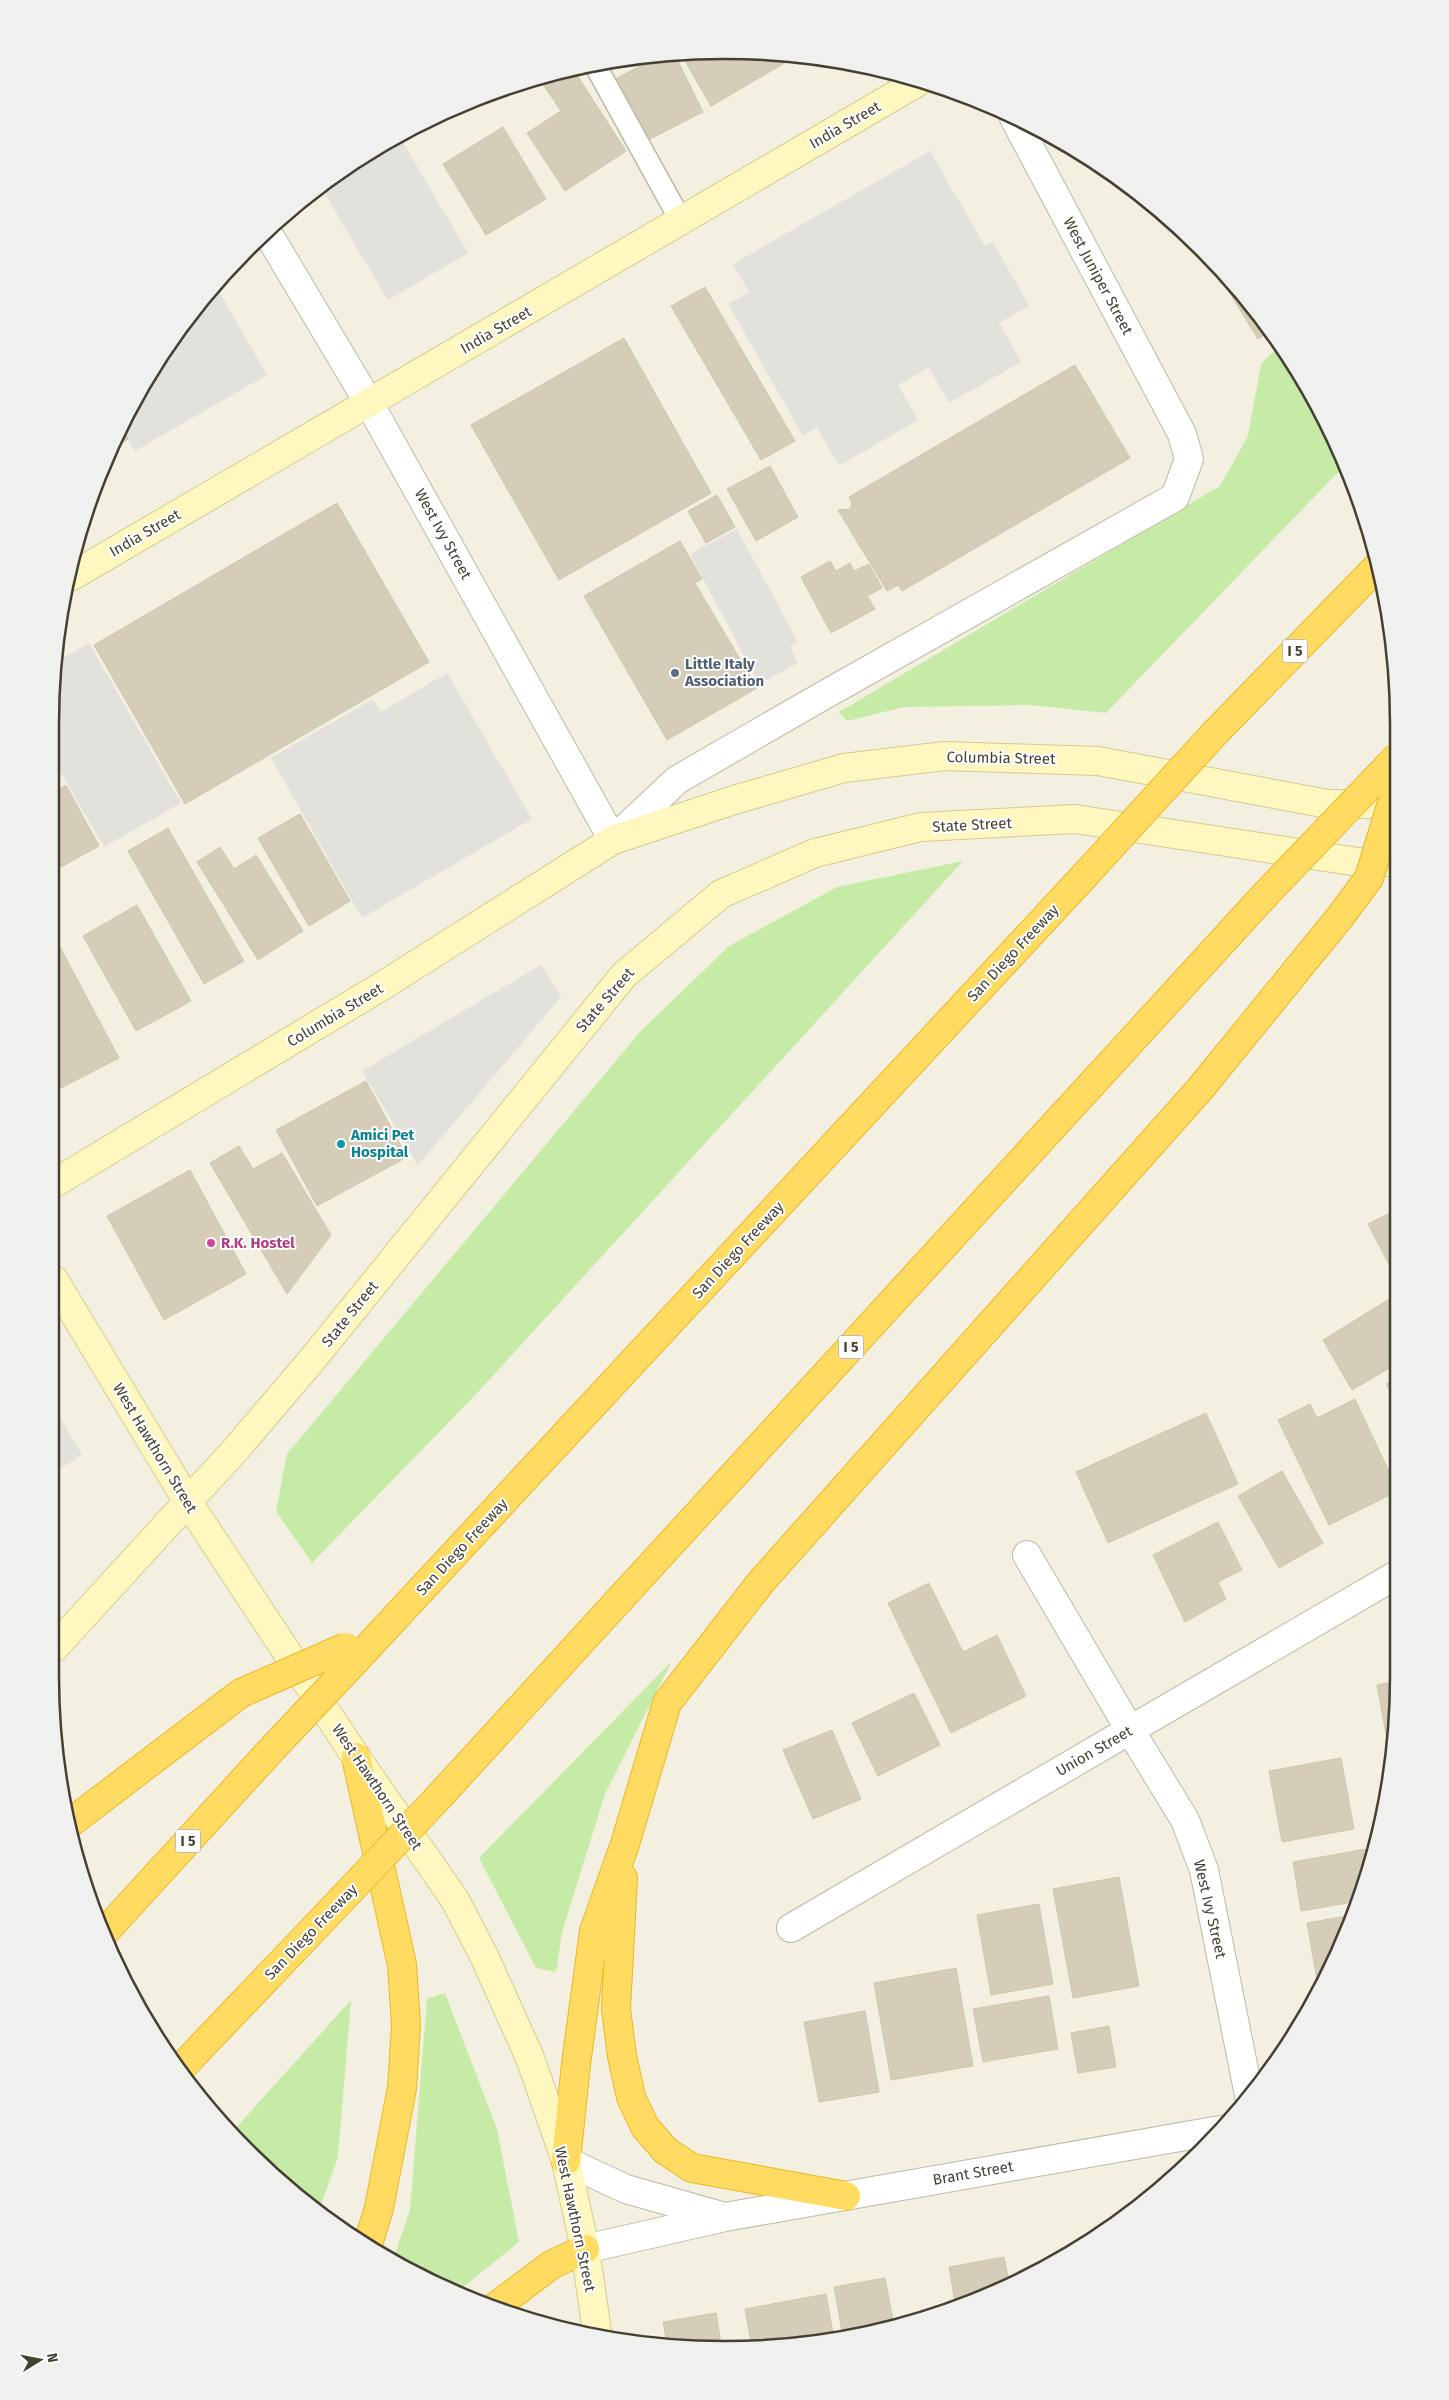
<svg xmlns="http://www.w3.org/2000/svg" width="1449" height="2400" font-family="'Fira Sans',sans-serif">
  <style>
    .green { fill: #c5eba7 }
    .parking { fill: #e3e1db }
    .building { fill: #d5cdb7; stroke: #d0c6aa }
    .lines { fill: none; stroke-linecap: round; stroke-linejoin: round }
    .service-casing { stroke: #bfb9a4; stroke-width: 24 }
    .minor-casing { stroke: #bfb9a4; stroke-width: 30 }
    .tertiary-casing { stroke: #bfb9a4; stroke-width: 30 }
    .secondary-casing { stroke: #d6cc8e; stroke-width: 30 }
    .motorway-casing { stroke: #e9b726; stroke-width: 30 }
    .service { stroke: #fff; stroke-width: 21 }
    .minor { stroke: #fff; stroke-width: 28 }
    .tertiary { stroke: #fff; stroke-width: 28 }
    .secondary { stroke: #fff7c0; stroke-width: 28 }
    .motorway { stroke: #ffdc61; stroke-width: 28 }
    .motorway-bridge-casing { stroke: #e9b726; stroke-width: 30; stroke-linecap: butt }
    .motorway-bridge { stroke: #ffdc61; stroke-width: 28 }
    .service-dot { fill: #5c6f8a; stroke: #fff; stroke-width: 2 }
    .culture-dot { fill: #0f9aa8; stroke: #fff; stroke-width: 2 }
    .hotel-dot { fill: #d1479c; stroke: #fff; stroke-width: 2 }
    .labels { text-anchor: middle; stroke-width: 4; stroke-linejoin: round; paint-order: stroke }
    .shield { fill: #fff; stroke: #7d7970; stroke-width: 1 }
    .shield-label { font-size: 14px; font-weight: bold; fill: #454032 }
    .street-label { font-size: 15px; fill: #454032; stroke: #fff }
    .service-label { font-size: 15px; font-weight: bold; fill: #4e5e75; stroke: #fff; text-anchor: start }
    .culture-label { font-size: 15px; font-weight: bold; fill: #0d838f; stroke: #fff; text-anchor: start }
    .hotel-label { font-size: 15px; font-weight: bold; fill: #b23c85; stroke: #fff; text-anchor: start }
    .rim { fill: none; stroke: #454032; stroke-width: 2.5 }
  </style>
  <rect width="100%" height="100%" fill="#f3f0e2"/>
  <path class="green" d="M1279,346L1309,388L1344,466L1106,713L1031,705L904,707L847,721L839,712L1220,486L1248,436L1261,364Z
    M963,861L478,1392L312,1563L276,1511L287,1454L640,1032L729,946L837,887Z
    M672,1661L605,1794L562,1932L556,1972L536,1968L479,1858Z
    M445,1993L497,2129L519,2242L456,2293L426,2280L393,2260L410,2210L427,1999Z
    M351,2000L338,2157L318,2213L234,2130Z"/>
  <path class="parking" d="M400,137L468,253L388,300L321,187L350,164Z
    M930,151L985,246L993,242L1029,306L999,323L1021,362L949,403L929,368L898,385L918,420L839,466L817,428L803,436L728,304L749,292L733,264Z
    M216,286L267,375L135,451L123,432L164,350Z
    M737,529L798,642L790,647L798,663L759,684L690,554Z
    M89,643L181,803L104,847L52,758L51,680L55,663Z
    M447,673L532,819L362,918L271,758L373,699L381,712Z
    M541,965L561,997L418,1165L362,1071Z
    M54,1407L82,1455L55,1472Z"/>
  <path class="building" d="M725,50L795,57L711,106L681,54Z
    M675,55L703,112L644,142L613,80L660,56Z
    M573,69L626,151L565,191L527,133L561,111L542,83L554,75Z
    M503,127L546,199L486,235L443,164Z
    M1210,261L1231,280L1269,332L1258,339Z
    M705,287L795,441L761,460L671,306Z
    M624,338L711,493L559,580L471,425Z
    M1075,365L1130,458L902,591L898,585L887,591L838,510L850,509L852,503L849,497Z
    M124,431L128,439L116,446Z
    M770,466L798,517L756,541L727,489Z
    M717,495L735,527L706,543L688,511Z
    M337,503L429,662L185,804L94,645Z
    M680,541L702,579L695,583L757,688L667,740L584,596Z
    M830,561L836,571L850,563L854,571L869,564L882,588L867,596L875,609L831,633L801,577Z
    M66,785L99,846L57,869L52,859V793Z
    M300,814L350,901L309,926L258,838Z
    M168,828L244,961L204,984L128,851Z
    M220,847L234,869L256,855L303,931L258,960L197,862Z
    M137,905L191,1001L136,1031L83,936Z
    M52,932L119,1058L53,1092Z
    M366,1081L407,1157L317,1206L276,1130Z
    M239,1146L253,1169L282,1153L331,1235L287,1294L210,1163Z
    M190,1170L246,1274L164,1320L107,1216Z
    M1398,1209V1267L1392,1270L1368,1224Z
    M1391,1298L1398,1309V1363L1352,1390L1323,1340Z
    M1398,1377V1403L1386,1384Z
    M1355,1399L1398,1491L1329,1525L1278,1420L1310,1404L1317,1418Z
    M1206,1413L1238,1484L1108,1543L1076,1472Z
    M1282,1471L1323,1543L1279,1568L1238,1496Z
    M1218,1522L1242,1570L1218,1582L1226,1599L1185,1622L1153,1555Z
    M929,1583L963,1652L997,1635L1026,1696L951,1733L888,1603Z
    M1398,1681V1720L1390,1756L1377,1685Z
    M914,1693L940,1745L878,1776L852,1723Z
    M832,1730L861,1799L813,1819L783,1750Z
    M1341,1758L1354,1829L1282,1842L1269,1771Z
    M1372,1848L1363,1893L1359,1901L1301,1911L1293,1862Z
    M1119,1877L1139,1986L1073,1998L1053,1889Z
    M1039,1904L1053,1984L991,1995L977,1915Z
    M1352,1915L1318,1985L1307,1923Z
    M956,1968L973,2066L891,2080L874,1983Z
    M1049,1996L1058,2049L983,2062L973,2009Z
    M865,2011L879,2092L819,2102L804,2022Z
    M1109,2026L1116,2067L1078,2073L1071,2033Z
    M1004,2257L1010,2286L956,2308L949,2267Z
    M885,2278L894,2325L843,2337L834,2287Z
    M826,2294L834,2339L813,2344L752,2348L745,2309Z
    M716,2313L722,2350L667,2344L663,2322Z"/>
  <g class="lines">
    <g class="service-casing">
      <path id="service" d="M594,63L681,221"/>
    </g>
    <g class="minor-casing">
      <path id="minor" d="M267,232L369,403L613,840L677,780L812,702L1175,497L1189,459L1182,434L1014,118
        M791,1928L1130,1730L1027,1555"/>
    </g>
    <g class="tertiary-casing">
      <path id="tertiary" d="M1249,2095L1204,1870L1185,1820L1130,1730L1398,1574
        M566,2161L626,2189L721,2216
        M585,2249L725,2217L1220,2130"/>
    </g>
    <g class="secondary-casing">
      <path id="secondary" d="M72,576L918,82
        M53,1184L382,986L613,840L734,800L844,768L945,756L1098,761L1328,804H1398
        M54,1280L188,1502L356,1757L455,1900L485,1958L530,2058L566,2161L585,2249L598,2338
        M55,1647L237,1448L311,1361L624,975L721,894L815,853L921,827L1075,819L1358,862H1398"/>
    </g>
    <g class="motorway-casing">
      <path id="motorway" d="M1214,734L1375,569
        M355,1661L1087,873
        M356,1757L402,1965L406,2025L402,2088L379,2208L368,2244
        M436,1800L1265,895
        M70,1823L241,1693
        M623,1878L616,2009L622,2056L631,2097L645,2127L666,2151L692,2168L846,2196
        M103,1934L273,1748
        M179,2070L325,1917
        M566,2161L576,2064L594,1931L625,1844L667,1703L761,1582L1200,1089L1340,917
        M494,2308L551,2265L585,2249"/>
    </g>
    <use href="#service" class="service"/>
    <use href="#minor" class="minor"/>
    <use href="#tertiary" class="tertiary"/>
    <use href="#secondary" class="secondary"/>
    <use href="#motorway" class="motorway"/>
    <g class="motorway-bridge-casing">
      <path id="motorway-bridge" d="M1087,873L1214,734
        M1265,895L1398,756
        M1340,917L1369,878L1398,783
        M241,1693L346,1647
        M273,1748L355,1661
        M325,1917L436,1800"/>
    </g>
    <use href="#motorway-bridge" class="motorway-bridge"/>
  </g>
  <circle class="service-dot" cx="675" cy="673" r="5"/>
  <circle class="culture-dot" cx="341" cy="1144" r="5"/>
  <circle class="hotel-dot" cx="211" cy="1243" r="5"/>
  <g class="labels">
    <g class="shield">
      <rect x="1282.5" y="639.5" width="25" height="23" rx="4"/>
      <rect x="838.5" y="1335.5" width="25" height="23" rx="4"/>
      <rect x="175.5" y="1829.5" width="25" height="23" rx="4"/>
    </g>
    <g class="shield-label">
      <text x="1295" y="656">I 5</text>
      <text x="851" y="1352">I 5</text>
      <text x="188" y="1846">I 5</text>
    </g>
    <g class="street-label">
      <text transform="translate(845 125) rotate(-30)" y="5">India Street</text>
      <text transform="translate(1098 276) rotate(62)" y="5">West Juniper Street</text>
      <text transform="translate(496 330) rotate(-30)" y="5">India Street</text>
      <text transform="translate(145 533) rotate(-30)" y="5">India Street</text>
      <text transform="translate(443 534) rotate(61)" y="5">West Ivy Street</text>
      <text transform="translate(1001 758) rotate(1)" y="5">Columbia Street</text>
      <text transform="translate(972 825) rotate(-3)" y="5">State Street</text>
      <text transform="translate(1013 953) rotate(-47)" y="5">San Diego Freeway</text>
      <text transform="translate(605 1000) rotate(-49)" y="5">State Street</text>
      <text transform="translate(335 1015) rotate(-31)" y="5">Columbia Street</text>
      <text transform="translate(738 1250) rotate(-47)" y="5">San Diego Freeway</text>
      <text transform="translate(350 1314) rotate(-51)" y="5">State Street</text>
      <text transform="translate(155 1448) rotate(59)" y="5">West Hawthorn Street</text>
      <text transform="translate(462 1547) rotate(-47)" y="5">San Diego Freeway</text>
      <text transform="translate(1094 1751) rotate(-30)" y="5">Union Street</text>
      <text transform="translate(377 1787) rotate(56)" y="5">West Hawthorn Street</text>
      <text transform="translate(1210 1909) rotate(77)" y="5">West Ivy Street</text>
      <text transform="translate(311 1932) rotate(-46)" y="5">San Diego Freeway</text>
      <text transform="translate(973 2173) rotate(-10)" y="5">Brant Street</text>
      <text transform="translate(575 2219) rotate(78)" y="5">West Hawthorn Street</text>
    </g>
    <g class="service-label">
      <text x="685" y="669">Little Italy<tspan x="685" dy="17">Association</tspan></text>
    </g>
    <g class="culture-label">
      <text x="351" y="1140">Amici Pet<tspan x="351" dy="17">Hospital</tspan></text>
    </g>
    <g class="hotel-label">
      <text x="221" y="1248">R.K. Hostel</text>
    </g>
  </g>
  <path d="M0 0H1449V2400H0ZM724 59H725A665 665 0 0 1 1390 724V1676A665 665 0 0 1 725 2341H724A665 665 0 0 1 59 1676V724A665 665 0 0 1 724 59Z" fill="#f0f0ef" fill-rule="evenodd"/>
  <path class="rim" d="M724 59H725A665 665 0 0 1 1390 724V1676A665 665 0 0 1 725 2341H724A665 665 0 0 1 59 1676V724A665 665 0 0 1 724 59Z"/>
  <g transform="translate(40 2360) rotate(80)" stroke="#ffffff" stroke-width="4" paint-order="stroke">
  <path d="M0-4L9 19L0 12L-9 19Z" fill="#454032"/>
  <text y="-8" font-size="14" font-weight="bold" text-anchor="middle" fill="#454032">N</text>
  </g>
</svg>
